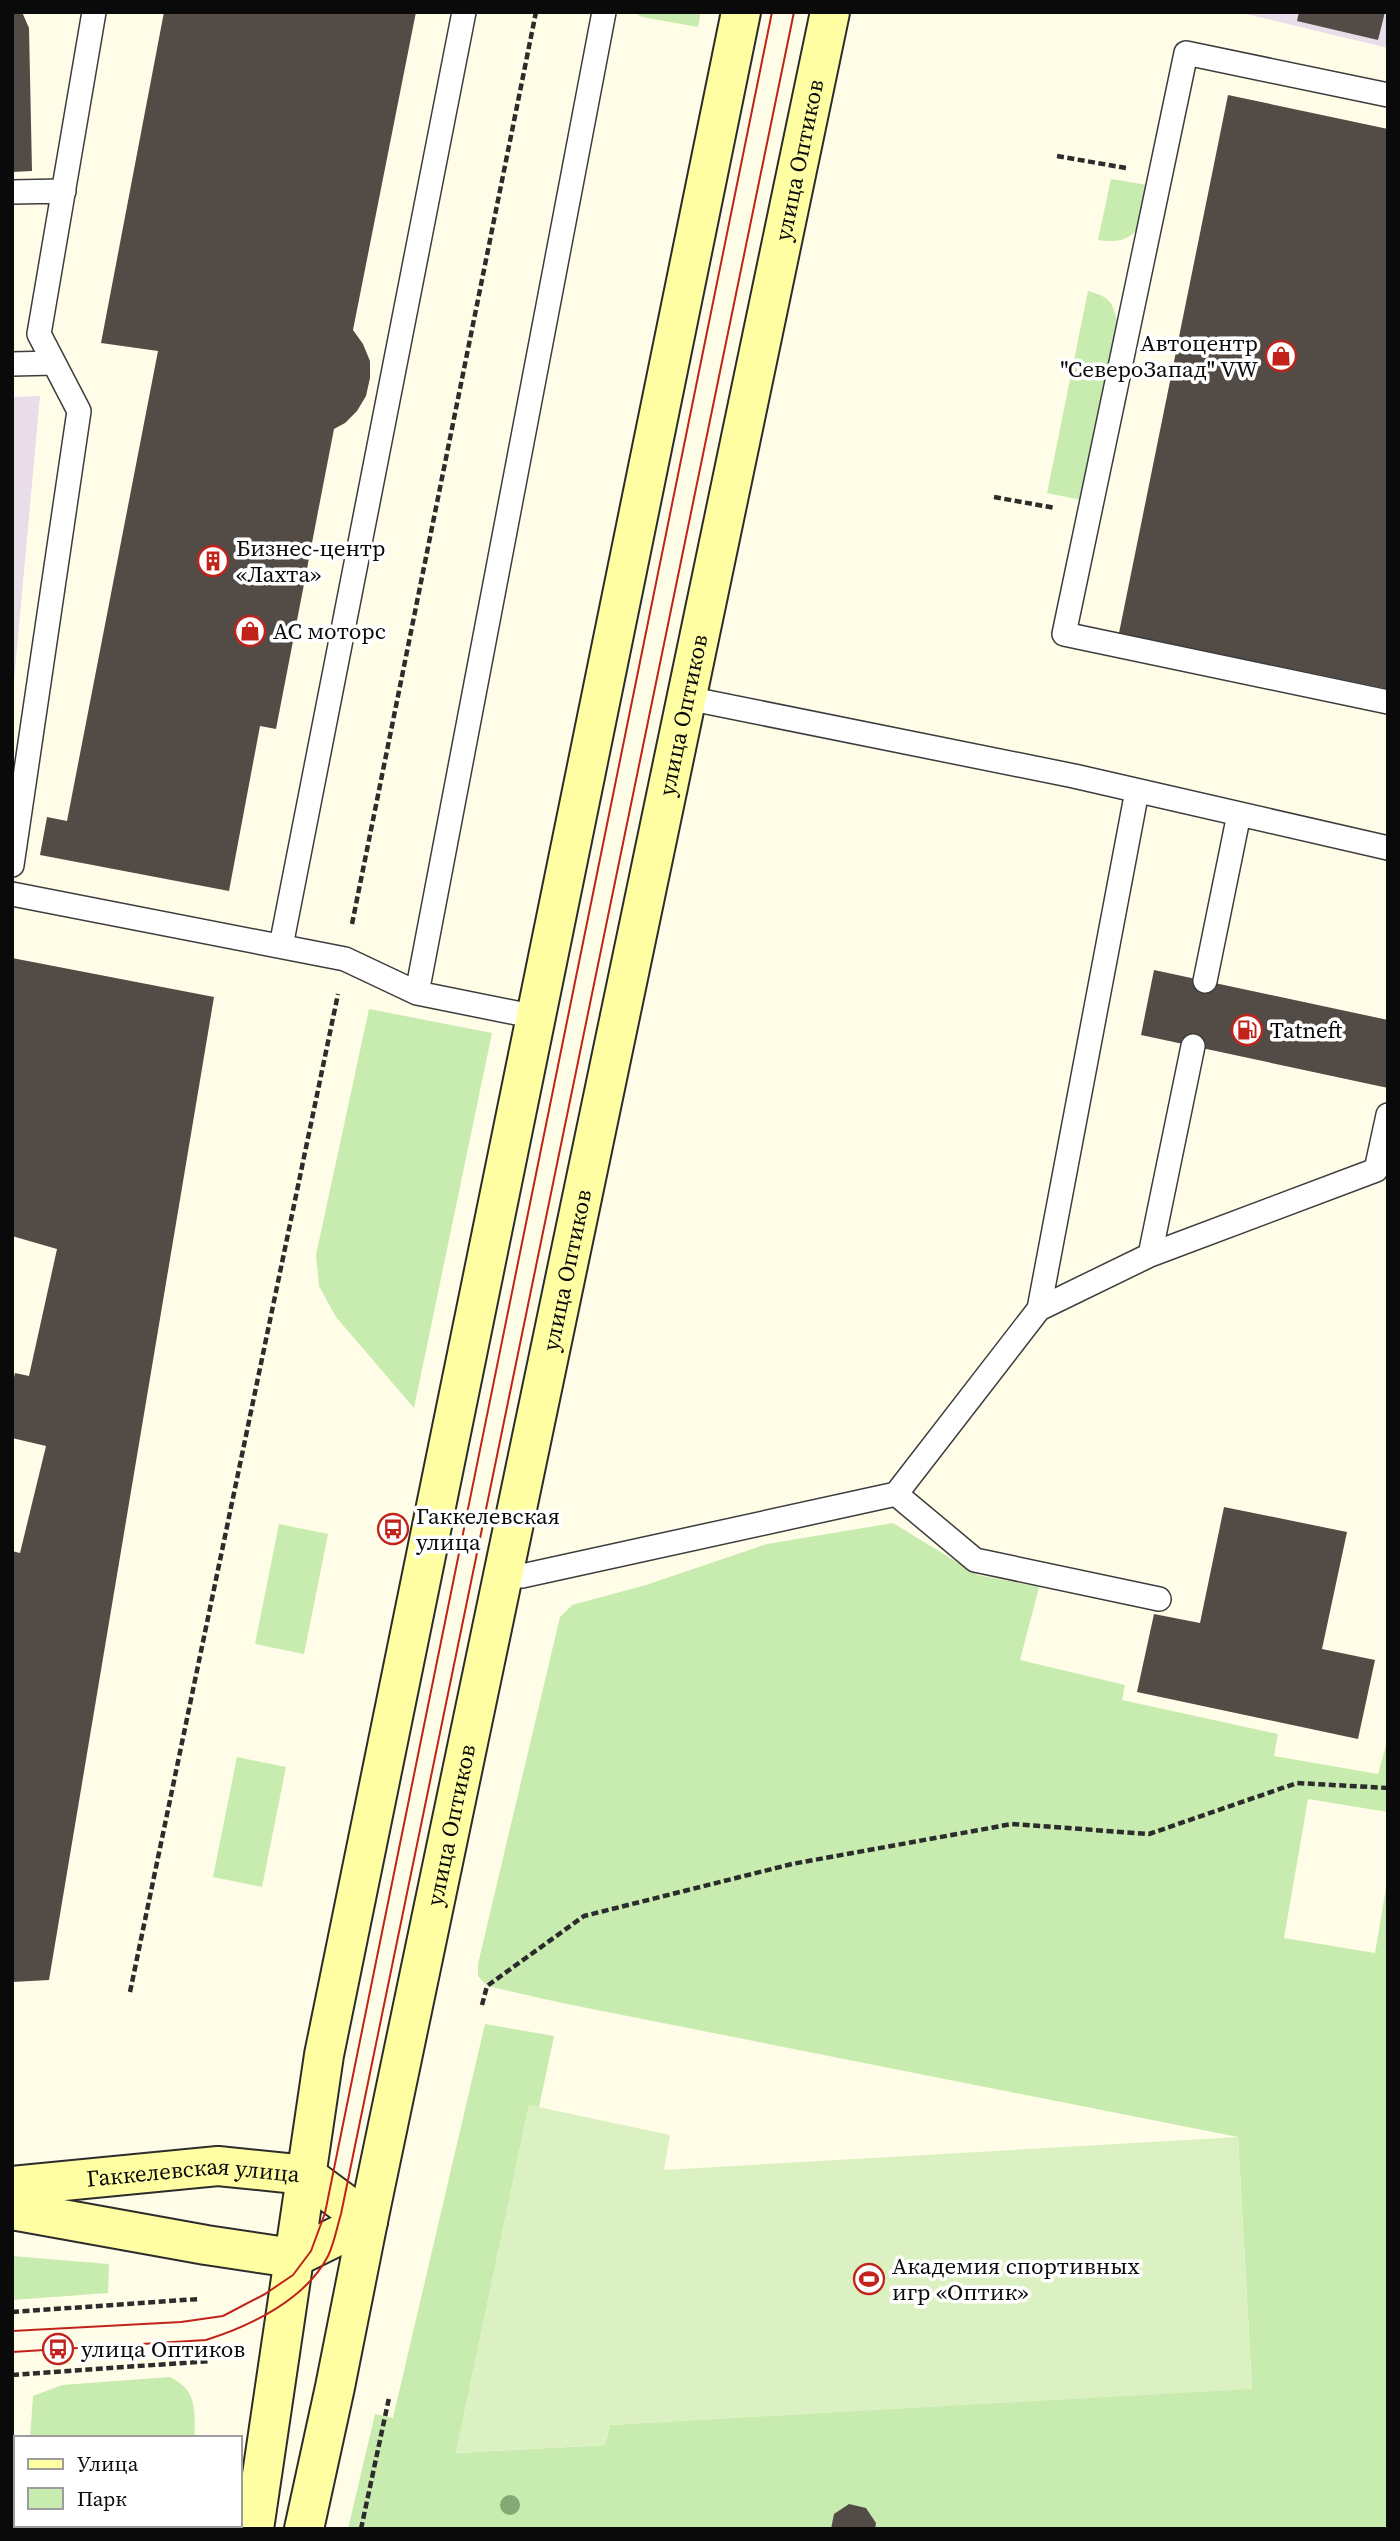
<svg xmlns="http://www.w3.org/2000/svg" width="1400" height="2541" font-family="'Source Serif 4',serif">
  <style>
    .industrial { fill: #eaddea }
    .green { fill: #c8ebaf }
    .pitch { fill: #dcf1c1 }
    .building { fill: #534c46 }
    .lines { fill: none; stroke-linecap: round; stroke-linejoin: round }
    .lane-casing { stroke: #3d3d3d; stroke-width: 26 }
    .secondary-casing { stroke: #2c2c2c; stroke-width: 42 }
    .path { stroke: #2c2c2c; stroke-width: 4.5; stroke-dasharray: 7 3.5; stroke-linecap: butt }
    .lane { stroke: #fff; stroke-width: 23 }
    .secondary { stroke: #fffea2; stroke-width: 38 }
    .tram { stroke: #c1231b; stroke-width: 2 }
    .tree { fill: #84a975 }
    .labels { text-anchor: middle; stroke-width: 7; stroke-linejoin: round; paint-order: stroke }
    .street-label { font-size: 23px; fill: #0a0a0a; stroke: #fff }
    .poi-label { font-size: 23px; fill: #0a0a0a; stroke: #fff; text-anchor: start }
  </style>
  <rect width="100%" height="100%" fill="#fffde7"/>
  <path class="industrial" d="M1237,12H1388V48Z
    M40,396L12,703V397Z"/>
  <path class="green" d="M633,12H701L698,27L642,17Z
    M1111,179L1148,185C1143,219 1142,247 1098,240Z
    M1088,291C1109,297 1112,300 1117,321L1081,500L1047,493Z
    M369,1009L492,1033L414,1408L336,1317L319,1286L316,1255Z
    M893,1523L978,1575L1039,1587L1020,1660L1125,1685L1122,1700L1278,1734L1274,1756L1378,1774L1388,1738V1812L1308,1799L1284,1938L1375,1953L1388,1876V2529H348L375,2414L393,2418L485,2024L554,2036L539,2107L529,2105L456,2453L605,2445L610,2425L1252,2388L1238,2137L562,2003L487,1986L478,1976V1964L560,1617L572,1605L646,1585L767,1544Z
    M279,1524L328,1534L304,1654L255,1644Z
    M237,1757L286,1767L262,1887L213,1877Z
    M12,2256L109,2264L108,2293L12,2300Z
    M170,2377C198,2391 194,2409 195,2438H30L33,2396L62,2385Z"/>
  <path class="pitch" d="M529,2105L670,2135L664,2170L1238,2137L1252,2389L610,2425L605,2445L456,2453Z"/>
  <path class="building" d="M12,12H22L29,28L32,171L12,172Z
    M164,12H416L353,330L363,344L370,361V378L366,396L357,411L345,423L334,429L276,729L260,726L229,891L40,855L47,817L67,821L158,351L101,343Z
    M1299,12H1385L1378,40L1297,21Z
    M1228,95L1388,129V689L1119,633Z
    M12,958L214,997L49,1980L12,1982V1551L20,1553L46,1446L12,1438V1386L15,1373L29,1376L57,1249L12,1236Z
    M1154,970L1388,1020V1088L1141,1035Z
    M1224,1507L1347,1532L1322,1649L1375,1660L1358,1739L1137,1692L1154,1614L1200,1623Z
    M849,2504L866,2508L876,2523L875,2529H831L834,2514Z"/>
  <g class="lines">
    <g class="lane-casing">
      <path id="lane" d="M1388,95L1186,53L1064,634L1388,702
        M12,192L64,191
        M12,364L54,363
        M687,698L1074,776L1388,848
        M12,865L79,411L39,334L94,12
        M12,894L345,959L417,993
        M281,946L464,12
        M1205,981L1239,814
        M536,1017L417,993L604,12
        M1150,1255L1193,1046
        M1039,1309L1137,791
        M896,1494L975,1560L1159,1599
        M504,1575L522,1576L896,1494L1039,1309L1150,1255L1376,1170L1388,1115
        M209,2525L231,2529
        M184,2529L190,2525"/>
    </g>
    <g class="secondary-casing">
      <g id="secondary">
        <path id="s1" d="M12,2186L218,2166L306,2175L368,2221"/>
        <path d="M12,2210L206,2245L293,2258L368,2221"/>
        <path d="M254,2529L324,2055L741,12"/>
        <path id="s2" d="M304,2529L335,2387L368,2221L830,12"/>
      </g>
    </g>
    <path class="path" d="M1057,156L1126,168
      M994,497L1055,508
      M352,924L536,12
      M130,1992L338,994
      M482,2005L487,1986L584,1916L792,1864L1012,1824L1149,1834L1297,1783L1388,1788
      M12,2312L199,2299
      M12,2375L210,2361
      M361,2529L389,2398"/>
    <use href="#lane" class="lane"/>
    <use href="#secondary" class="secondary"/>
    <path class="tram" d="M12,2331L181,2322L223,2316L265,2294L293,2275L311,2251L325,2213L772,12
      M12,2352L206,2340C251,2326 306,2299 328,2256C334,2244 337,2227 341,2214L794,12"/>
  </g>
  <circle class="tree" cx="510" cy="2505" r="10"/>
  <defs>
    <g id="shop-ring" transform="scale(1.575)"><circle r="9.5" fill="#fff" stroke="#c1231b" stroke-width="1.5"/><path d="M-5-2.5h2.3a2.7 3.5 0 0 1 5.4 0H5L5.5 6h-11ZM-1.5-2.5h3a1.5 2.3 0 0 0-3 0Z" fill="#c1231b"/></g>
    <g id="building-ring" transform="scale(1.575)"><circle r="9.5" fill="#fff" stroke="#c1231b" stroke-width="1.5"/><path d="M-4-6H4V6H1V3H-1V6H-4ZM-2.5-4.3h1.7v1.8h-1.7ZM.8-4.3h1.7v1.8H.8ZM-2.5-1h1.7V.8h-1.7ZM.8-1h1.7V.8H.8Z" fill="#c1231b"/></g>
    <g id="fuel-ring" transform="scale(1.575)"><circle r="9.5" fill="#fff" stroke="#c1231b" stroke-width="1.5"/><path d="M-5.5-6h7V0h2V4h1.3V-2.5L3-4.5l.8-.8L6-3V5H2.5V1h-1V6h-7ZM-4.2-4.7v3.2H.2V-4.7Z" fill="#c1231b"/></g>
    <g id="bus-ring" transform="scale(1.575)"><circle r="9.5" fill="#fff" stroke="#c1231b" stroke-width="1.5"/><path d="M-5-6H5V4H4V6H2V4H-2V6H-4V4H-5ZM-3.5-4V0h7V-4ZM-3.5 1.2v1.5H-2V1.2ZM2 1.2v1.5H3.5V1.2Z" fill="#c1231b"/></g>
    <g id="stadium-ring" transform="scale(1.575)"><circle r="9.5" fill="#fff" stroke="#c1231b" stroke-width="1.5"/><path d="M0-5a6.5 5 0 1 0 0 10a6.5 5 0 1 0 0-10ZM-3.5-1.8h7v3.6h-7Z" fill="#c1231b"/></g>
  </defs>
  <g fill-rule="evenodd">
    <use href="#shop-ring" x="1281" y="356"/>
    <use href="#building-ring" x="213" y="561"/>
    <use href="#shop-ring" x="250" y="631"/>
    <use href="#fuel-ring" x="1247" y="1030"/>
    <use href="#bus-ring" x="393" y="1529"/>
    <use href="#stadium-ring" x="869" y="2279"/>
    <use href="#bus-ring" x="58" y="2349"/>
  </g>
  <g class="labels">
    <g class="street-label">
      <text dy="8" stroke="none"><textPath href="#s2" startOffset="2420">улица Оптиков</textPath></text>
      <text dy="8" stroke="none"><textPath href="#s2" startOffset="1853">улица Оптиков</textPath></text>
      <text dy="8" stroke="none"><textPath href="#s2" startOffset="1286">улица Оптиков</textPath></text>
      <text dy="8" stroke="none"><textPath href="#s2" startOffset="719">улица Оптиков</textPath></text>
      <text dy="8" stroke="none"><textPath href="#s1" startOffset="182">Гаккелевская улица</textPath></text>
    </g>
    <g class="poi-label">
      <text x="1258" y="351" text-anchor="end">Автоцентр<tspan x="1258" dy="26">"СевероЗапад" VW</tspan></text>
      <text x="236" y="556">Бизнес-центр<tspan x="236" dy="26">«Лахта»</tspan></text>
      <text x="273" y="639">АС моторс</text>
      <text x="1270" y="1038">Tatneft</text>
      <text x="416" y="1524">Гаккелевская<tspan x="416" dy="26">улица</tspan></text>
      <text x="892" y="2274">Академия спортивных<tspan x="892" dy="26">игр «Оптик»</tspan></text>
      <text x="81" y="2357">улица Оптиков</text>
    </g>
  </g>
  <rect width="1400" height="2541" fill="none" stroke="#0a0a0a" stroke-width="28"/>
  <rect x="14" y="2436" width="228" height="91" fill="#ffffff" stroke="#9d9d9d" stroke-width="2"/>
  <rect x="28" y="2459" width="35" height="10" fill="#fffea2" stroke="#9d9d9d" stroke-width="2"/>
  <text x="77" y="2471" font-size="21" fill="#0a0a0a">Улица</text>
  <rect x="28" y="2488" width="35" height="21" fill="#c8ebaf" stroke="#9d9d9d" stroke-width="2"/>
  <text x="77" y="2506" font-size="21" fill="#0a0a0a">Парк</text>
</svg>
